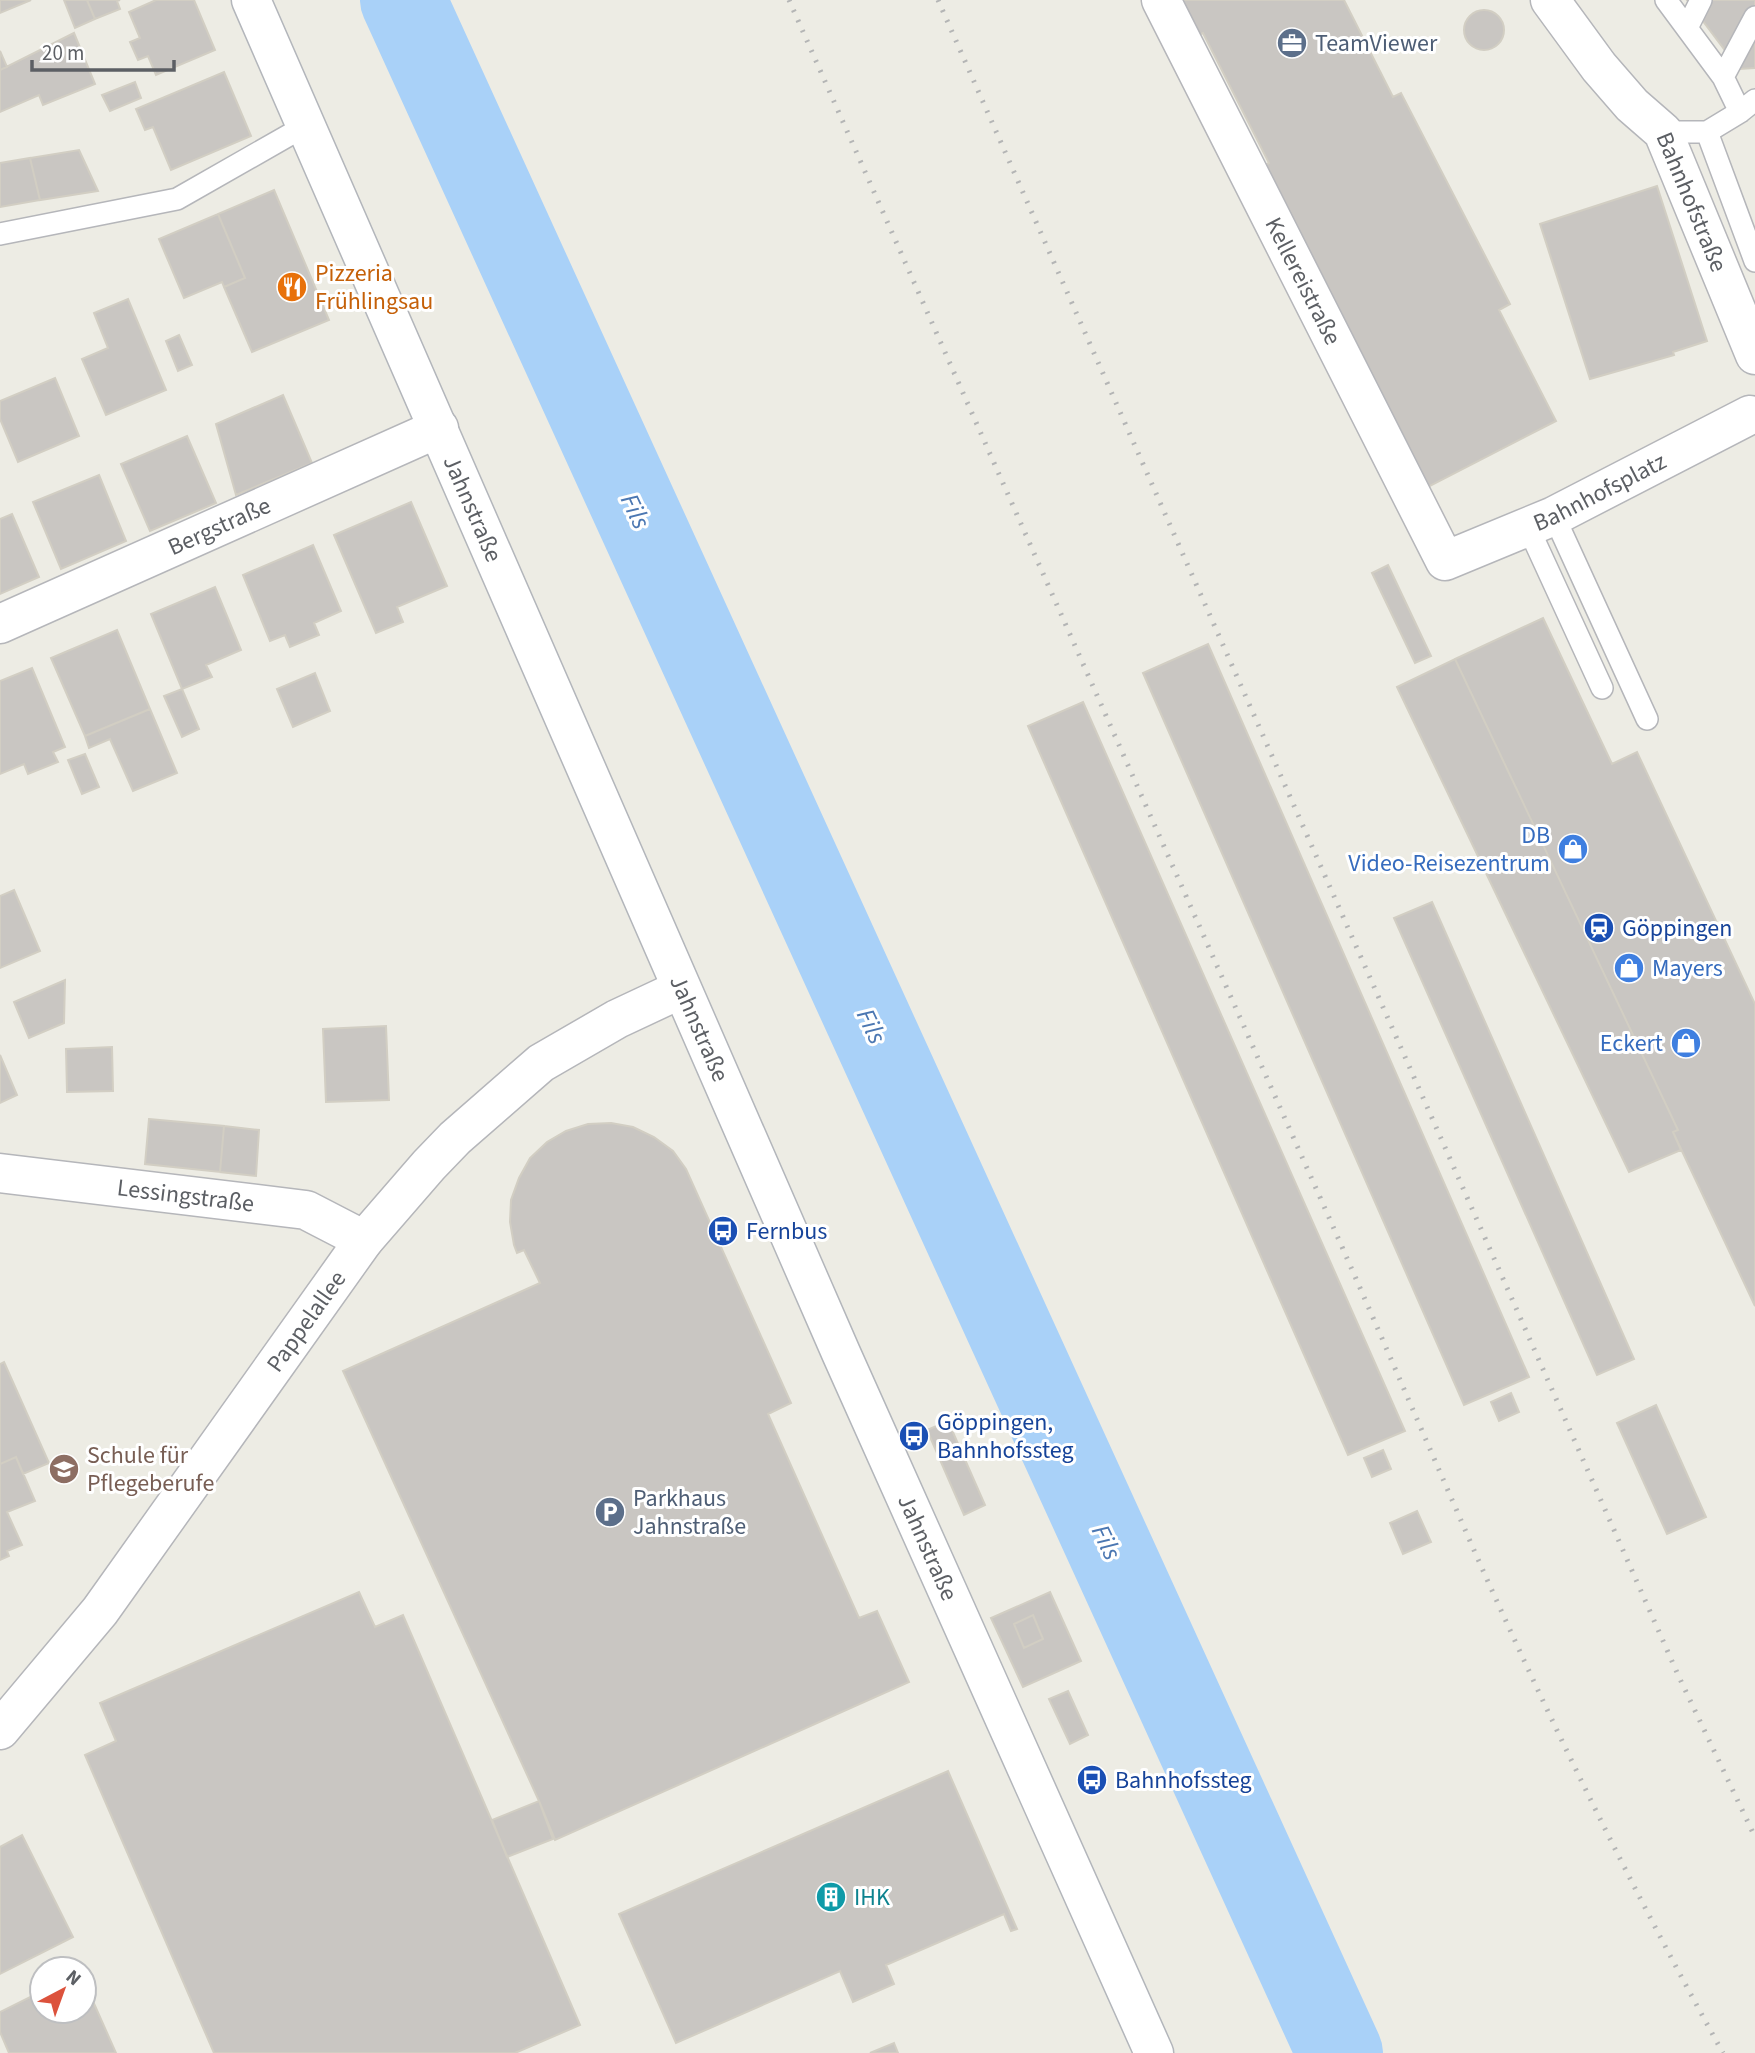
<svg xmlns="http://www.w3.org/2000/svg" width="1755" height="2053" font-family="'Source Sans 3',sans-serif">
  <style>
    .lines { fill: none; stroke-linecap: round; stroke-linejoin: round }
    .river { stroke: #a9d1f8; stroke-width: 86 }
    .building { fill: #c9c6c2; stroke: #d2cec3; stroke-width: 2 }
    .service-casing { stroke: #b5b6ba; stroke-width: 24 }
    .minor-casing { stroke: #b5b6ba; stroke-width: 41 }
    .secondary-casing { stroke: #b3b6bb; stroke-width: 41 }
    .service { stroke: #fff; stroke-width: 21 }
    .minor { stroke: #fff; stroke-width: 38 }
    .secondary { stroke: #fff; stroke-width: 38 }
    .rail { stroke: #b4b5b5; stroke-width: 5; stroke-dasharray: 2 9; stroke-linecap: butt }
    .labels { text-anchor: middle; stroke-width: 6; stroke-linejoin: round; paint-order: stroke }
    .service-label { font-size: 24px; fill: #4e5e75; stroke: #fff; text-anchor: start }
    .street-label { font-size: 24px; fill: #5c5f64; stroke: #fff }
    .food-label { font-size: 24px; fill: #c56008; stroke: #fff; text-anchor: start }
    .shop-label { font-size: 24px; fill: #366cbe; stroke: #fff; text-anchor: end }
    .transit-label { font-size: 24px; fill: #164399; stroke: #fff; text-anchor: start }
    .education-label { font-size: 24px; fill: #785e54; stroke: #fff; text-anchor: start }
    .culture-label { font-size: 24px; fill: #0d838f; stroke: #fff; text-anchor: start }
    .water-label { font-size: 26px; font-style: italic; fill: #4b77b2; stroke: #fff }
  </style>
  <rect width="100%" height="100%" fill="#edece4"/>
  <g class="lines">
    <path class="river" d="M403,0L1340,2053"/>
  </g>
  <path class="building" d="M0,0H31L0,13Z
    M64,0H87L95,19L75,28Z
    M87,0H120L117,1L120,9L95,19Z
    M156,0H194L215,50L156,75L148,56L138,60L130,42L140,38L129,12Z
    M1175,0H1344L1393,97L1401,93L1510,304L1499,310L1556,421L1426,488L1256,170L1269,163L1203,33L1194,37Z
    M1687,0H1755V68L1739,69Z
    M1464 30a20 20 0 1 1 40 0a20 20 0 1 1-40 0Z
    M74,33L95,84L43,105L39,95L0,112V70Z
    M0,51L7,67L0,70Z
    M224,72L251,136L171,170L153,127L145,130L136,109Z
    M135,82L141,98L110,111L102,95Z
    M79,150L98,191L40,200L30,158Z
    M30,158L40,200L0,207V163Z
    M1657,186L1707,341L1673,352L1674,355L1590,379L1540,224Z
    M274,190L329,320L252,352L224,287L245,278L218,214Z
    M218,214L245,278L224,287L222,282L184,298L159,239Z
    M128,299L166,390L106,415L82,359L108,348L94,313Z
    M179,335L192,365L178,371L166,341Z
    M55,378L79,436L18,462L0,419V401Z
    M283,395L312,463L236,495L216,424Z
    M187,436L216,503L150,531L121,464Z
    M99,475L126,541L61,569L33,502Z
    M411,502L447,586L397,607L403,622L376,633L334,535Z
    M12,514L39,577L0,594V519Z
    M313,545L341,611L314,623L319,635L290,647L285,635L270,641L243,575Z
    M1388,565L1431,656L1415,663L1372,573Z
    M215,587L241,650L206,665L212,677L182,689L151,614Z
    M1543,618L1612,764L1637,752L1755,1004V1306L1673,1132L1678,1130L1455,659Z
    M117,630L150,709L85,736L51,658Z
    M1208,644L1529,1377L1464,1405L1143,673Z
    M1455,659L1678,1130L1673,1132L1681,1150L1629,1172L1397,687Z
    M32,668L65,747L53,752L58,762L28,774L24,764L0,774V681Z
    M315,673L330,711L293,727L277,689Z
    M182,689L199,729L182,737L164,696Z
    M1083,702L1405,1431L1348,1455L1028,726Z
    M150,709L177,773L133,791L110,739L89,748L85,736Z
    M85,754L99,787L82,794L68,760Z
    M14,890L40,951L0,968V896Z
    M1432,902L1634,1359L1597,1375L1394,918Z
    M65,980L64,1023L29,1038L14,1002Z
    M386,1026L389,1100L326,1102L323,1029Z
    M112,1047L113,1091L67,1092L66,1049Z
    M0,1055L17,1095L0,1103Z
    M149,1119L224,1126L220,1172L145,1164Z
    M611,1123L633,1127L654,1137L673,1151L686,1169L791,1403L768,1414L859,1618L877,1611L909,1682L555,1840L539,1801L343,1371L540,1283L524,1250L517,1253L514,1245L510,1222L511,1200L519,1178L530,1158L547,1142L566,1131L588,1124Z
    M224,1126L259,1130L256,1176L220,1172Z
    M4,1362L49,1463L23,1474L16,1457L0,1464V1364Z
    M1511,1393L1519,1412L1499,1421L1491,1402Z
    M1656,1405L1706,1517L1667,1534L1617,1423Z
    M948,1421L985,1505L964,1515L927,1430Z
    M1383,1450L1391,1469L1372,1477L1364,1458Z
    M16,1457L35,1501L7,1512L22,1545L7,1551L9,1556L0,1560V1464Z
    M1417,1511L1431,1542L1403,1554L1390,1523Z
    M359,1592L375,1627L403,1615L580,2025L515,2053H214L85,1755L116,1741L100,1703Z
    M1050,1592L1081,1661L1023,1687L991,1618Z
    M1033,1615L1043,1639L1024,1648L1014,1624Z
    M1068,1691L1088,1735L1070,1744L1049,1699Z
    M948,1771L1017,1929L1011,1931L1004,1914L886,1965L894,1984L853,2002L840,1971L676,2043L619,1914Z
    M539,1801L553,1839L507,1857L492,1820Z
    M22,1835L73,1937L0,1974V1847Z
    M84,1981L116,2053H9L0,2032V2012L42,1991V2011H84Z
    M894,2043L898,2053H870Z"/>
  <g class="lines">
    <g class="service-casing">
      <path id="service" d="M1666,0L1723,77L1740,112
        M1687,28L1701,0
        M1723,77L1755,17
        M1663,132H1707L1740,112L1755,100
        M1707,132L1755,261
        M0,234L177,199L305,126
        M1554,516L1647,719
        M1528,527L1602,688"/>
    </g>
    <g class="minor-casing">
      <g id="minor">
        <path id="s1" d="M1161,0L1445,561L1554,516L1750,415"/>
        <path id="s2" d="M1550,0L1599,67L1632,105L1663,132L1755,355"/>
        <path id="s3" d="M0,624L439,428"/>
        <path id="s4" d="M0,1173L306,1210L364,1240"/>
        <path id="s5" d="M0,1730L100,1611L364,1240L429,1165L455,1138L541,1063L617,1019L681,989"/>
      </g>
    </g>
    <g class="secondary-casing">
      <g id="secondary">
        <path id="s6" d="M251,0L841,1353L1154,2053"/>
      </g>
    </g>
    <use href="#service" class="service"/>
    <use href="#minor" class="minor"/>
    <use href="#secondary" class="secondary"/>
    <path class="rail" d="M789,0C968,404 1147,809 1327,1213C1379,1330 1429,1448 1481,1566C1555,1731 1635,1895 1723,2053
      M938,0L1679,1677L1755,1837"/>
  </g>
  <defs>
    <g id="office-disc" transform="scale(1.575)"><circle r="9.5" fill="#5c6f8a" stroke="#fff"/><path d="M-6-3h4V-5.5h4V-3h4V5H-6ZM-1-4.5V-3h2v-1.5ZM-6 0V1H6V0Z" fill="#fff"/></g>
    <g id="restaurant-disc" transform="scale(1.575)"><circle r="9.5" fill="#e8710a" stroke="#fff"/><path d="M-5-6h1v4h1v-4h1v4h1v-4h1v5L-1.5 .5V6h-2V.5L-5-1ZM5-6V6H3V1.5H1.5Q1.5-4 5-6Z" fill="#fff"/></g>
    <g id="shop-disc" transform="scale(1.575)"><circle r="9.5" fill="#3f7fe0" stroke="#fff"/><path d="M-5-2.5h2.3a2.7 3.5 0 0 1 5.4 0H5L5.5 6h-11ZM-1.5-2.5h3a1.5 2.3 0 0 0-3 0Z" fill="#fff"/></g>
    <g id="station-disc" transform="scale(1.575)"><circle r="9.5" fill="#1a4fb4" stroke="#fff"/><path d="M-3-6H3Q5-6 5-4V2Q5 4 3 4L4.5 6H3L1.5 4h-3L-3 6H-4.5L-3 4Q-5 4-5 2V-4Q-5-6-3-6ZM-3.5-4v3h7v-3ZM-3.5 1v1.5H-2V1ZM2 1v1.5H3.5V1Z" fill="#fff"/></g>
    <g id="bus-disc" transform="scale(1.575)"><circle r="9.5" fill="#1a4fb4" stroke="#fff"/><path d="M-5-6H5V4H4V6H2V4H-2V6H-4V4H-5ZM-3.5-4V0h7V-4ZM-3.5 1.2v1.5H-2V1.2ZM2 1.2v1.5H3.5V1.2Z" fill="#fff"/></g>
    <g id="school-disc" transform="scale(1.575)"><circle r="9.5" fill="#8d6e63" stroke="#fff"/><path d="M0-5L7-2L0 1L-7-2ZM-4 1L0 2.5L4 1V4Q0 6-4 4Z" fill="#fff"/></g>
    <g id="parking-disc" transform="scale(1.575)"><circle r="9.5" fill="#5c6f8a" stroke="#fff"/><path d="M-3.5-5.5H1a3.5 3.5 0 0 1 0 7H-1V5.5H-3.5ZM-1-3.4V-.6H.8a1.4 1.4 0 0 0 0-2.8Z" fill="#fff"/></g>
    <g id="building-disc" transform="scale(1.575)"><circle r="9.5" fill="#0f9aa8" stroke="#fff"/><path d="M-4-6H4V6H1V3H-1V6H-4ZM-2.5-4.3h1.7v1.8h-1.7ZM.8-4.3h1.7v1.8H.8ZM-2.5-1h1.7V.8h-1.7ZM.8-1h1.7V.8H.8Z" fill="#fff"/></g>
  </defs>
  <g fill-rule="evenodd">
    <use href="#office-disc" x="1292" y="43"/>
    <use href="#restaurant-disc" x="292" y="287"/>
    <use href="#shop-disc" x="1573" y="849"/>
    <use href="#station-disc" x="1599" y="928"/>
    <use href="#shop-disc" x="1629" y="968"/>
    <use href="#shop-disc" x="1686" y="1043"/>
    <use href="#bus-disc" x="723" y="1231"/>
    <use href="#bus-disc" x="914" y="1436"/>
    <use href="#school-disc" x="64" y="1469"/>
    <use href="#parking-disc" x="610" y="1512"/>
    <use href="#bus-disc" x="1092" y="1780"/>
    <use href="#building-disc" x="831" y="1897"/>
  </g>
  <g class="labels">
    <g class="service-label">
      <text x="1315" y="51">TeamViewer</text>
      <text x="633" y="1506">Parkhaus<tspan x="633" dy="28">Jahnstraße</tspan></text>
    </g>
    <g class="street-label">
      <text dy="8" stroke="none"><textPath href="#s2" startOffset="250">Bahnhofstraße</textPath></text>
      <text dy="8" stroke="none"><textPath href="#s1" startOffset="315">Kellereistraße</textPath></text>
      <text dy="8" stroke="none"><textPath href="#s1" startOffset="798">Bahnhofsplatz</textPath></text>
      <text dy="8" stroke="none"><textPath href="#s6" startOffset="555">Jahnstraße</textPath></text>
      <text dy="8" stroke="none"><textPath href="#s3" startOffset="240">Bergstraße</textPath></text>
      <text dy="8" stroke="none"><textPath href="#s6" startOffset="1122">Jahnstraße</textPath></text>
      <text dy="8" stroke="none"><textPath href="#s4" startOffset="187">Lessingstraße</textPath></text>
      <text dy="8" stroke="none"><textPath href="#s5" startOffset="511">Pappelallee</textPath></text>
      <text dy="8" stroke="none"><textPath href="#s6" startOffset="1689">Jahnstraße</textPath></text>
    </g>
    <g class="food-label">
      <text x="315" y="281">Pizzeria<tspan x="315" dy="28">Frühlingsau</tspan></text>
    </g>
    <g class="shop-label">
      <text x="1550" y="843">DB<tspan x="1550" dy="28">Video-Reisezentrum</tspan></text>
      <text x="1652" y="976" text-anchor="start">Mayers</text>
      <text x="1663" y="1051">Eckert</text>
    </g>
    <g class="transit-label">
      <text x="1622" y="936">Göppingen</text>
      <text x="746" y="1239">Fernbus</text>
      <text x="937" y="1430">Göppingen,<tspan x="937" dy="28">Bahnhofssteg</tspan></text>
      <text x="1115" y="1788">Bahnhofssteg</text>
    </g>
    <g class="education-label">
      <text x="87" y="1463">Schule für<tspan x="87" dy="28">Pflegeberufe</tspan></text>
    </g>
    <g class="culture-label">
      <text x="854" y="1905">IHK</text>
    </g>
    <g class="water-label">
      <text transform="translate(636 511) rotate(65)" y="9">Fils</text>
      <text transform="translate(872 1026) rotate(65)" y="9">Fils</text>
      <text transform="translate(1107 1542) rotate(65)" y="9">Fils</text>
    </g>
  </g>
  <g transform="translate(63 1990) rotate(41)"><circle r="33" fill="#ffffff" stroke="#bebfc1" stroke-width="2"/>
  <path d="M0-5L12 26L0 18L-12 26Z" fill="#dc523c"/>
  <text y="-10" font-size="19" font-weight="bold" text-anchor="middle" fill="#5c5f64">N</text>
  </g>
  <path d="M32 60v10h142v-10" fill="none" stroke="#5c5f64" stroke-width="3.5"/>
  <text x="42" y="60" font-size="21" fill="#5c5f64" stroke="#ffffff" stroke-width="5" paint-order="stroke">20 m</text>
</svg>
